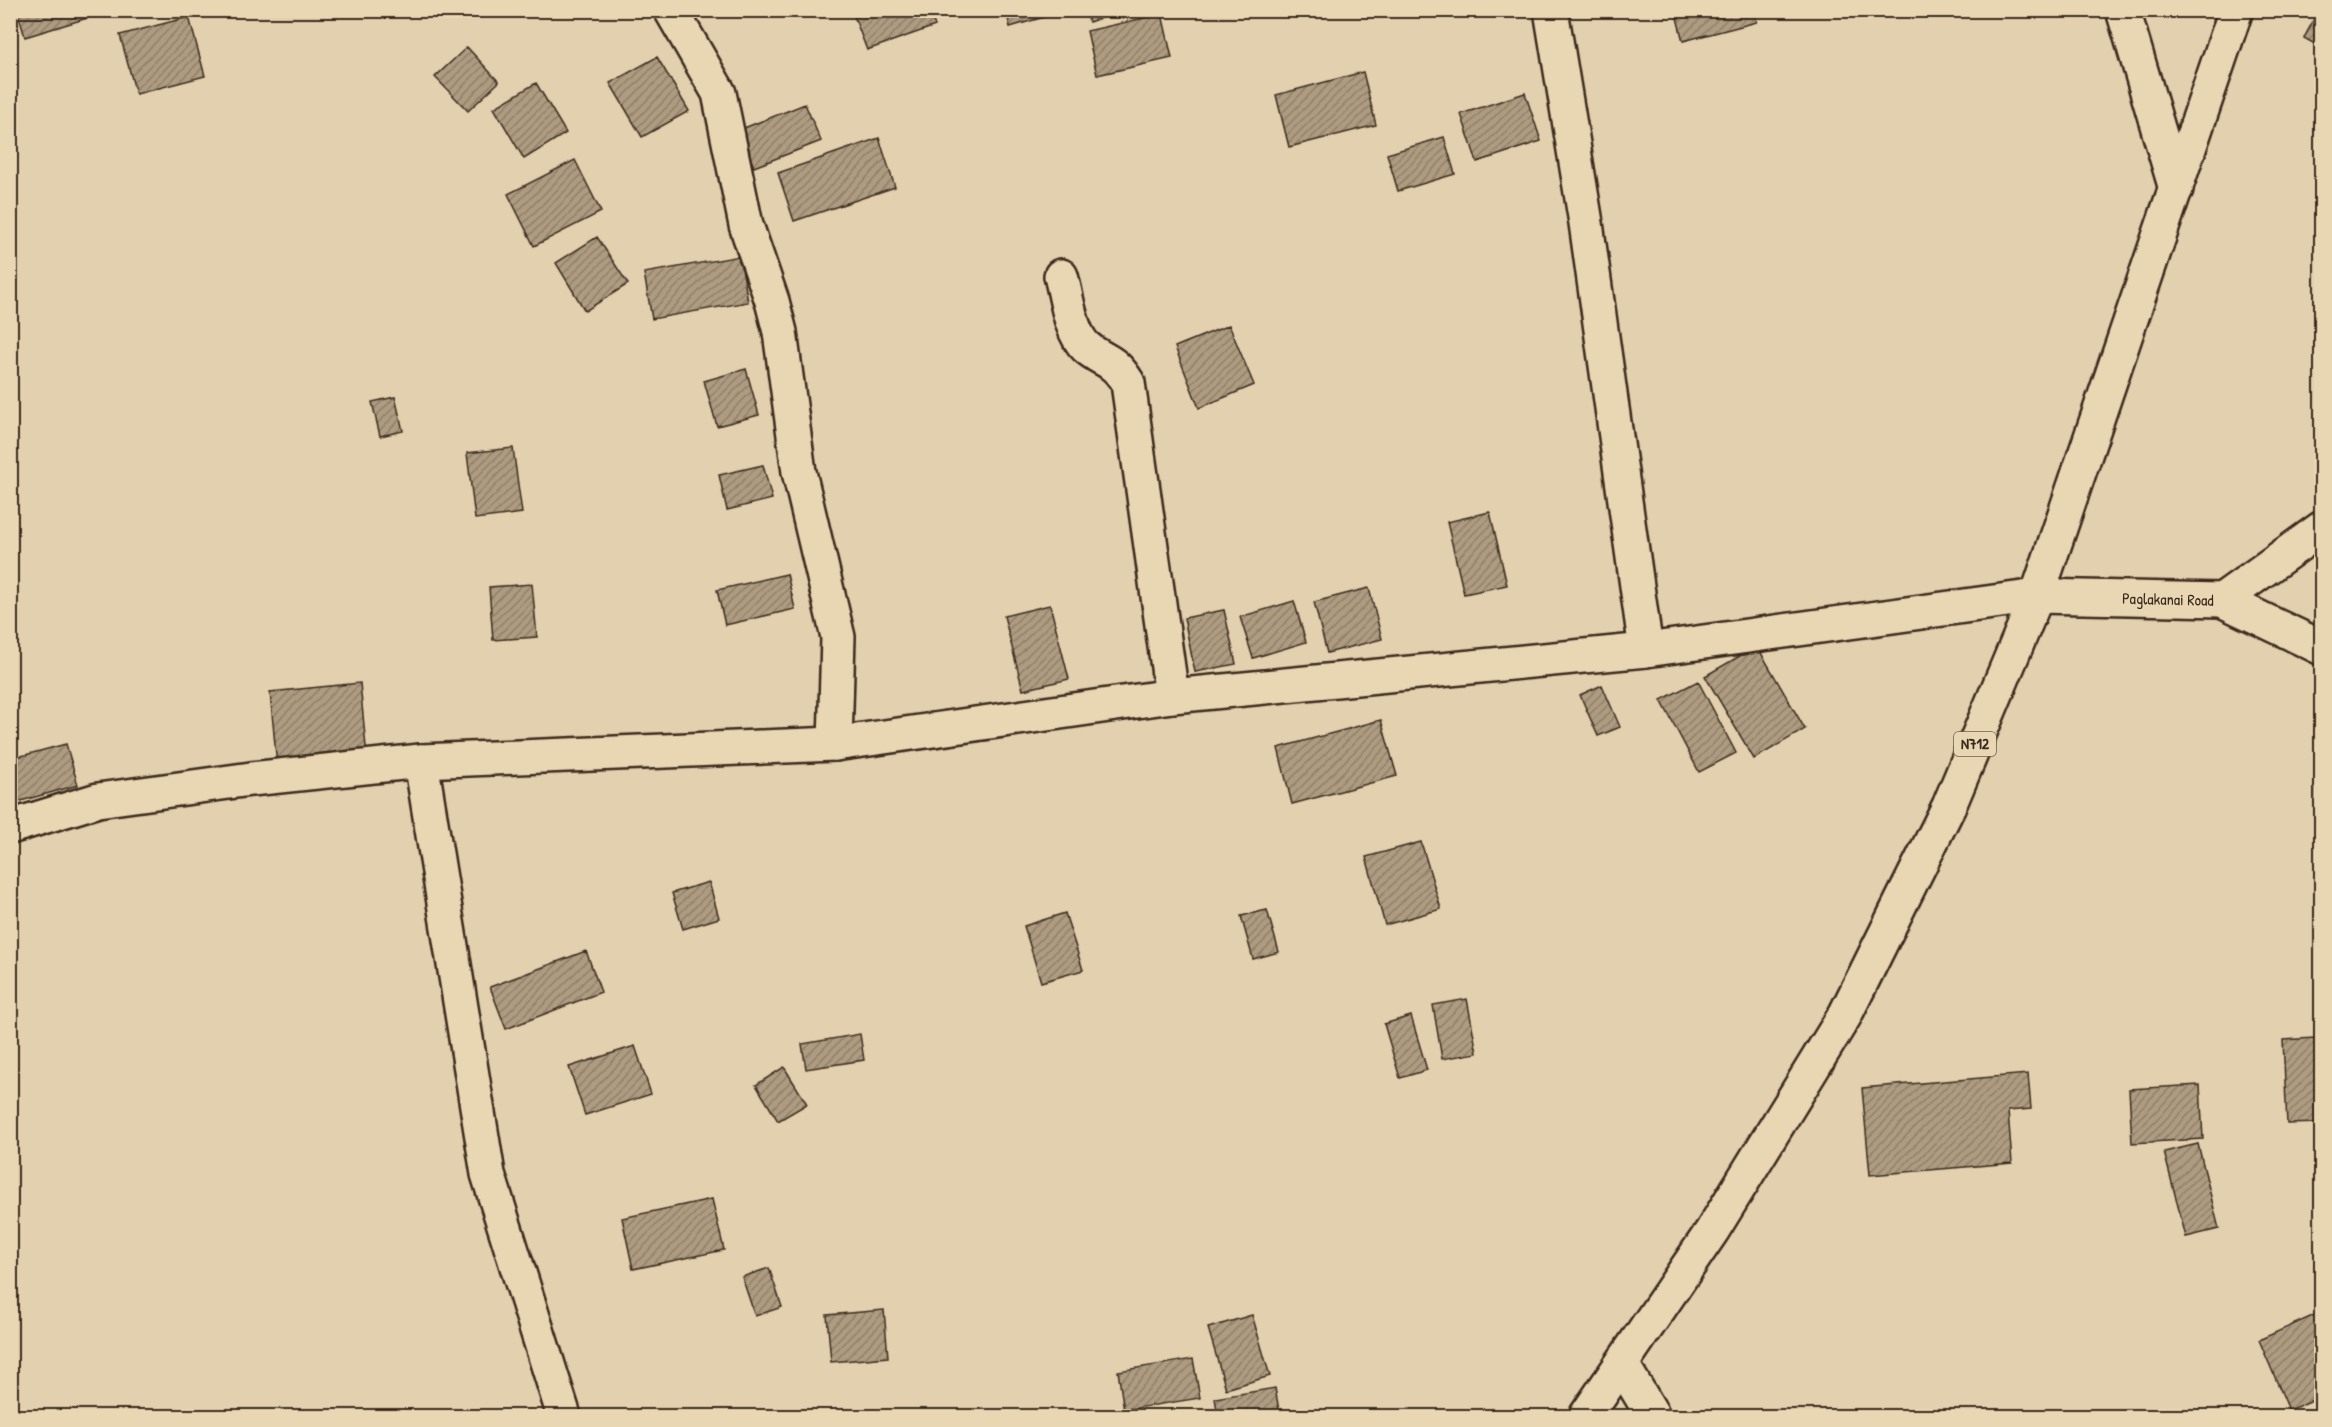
<svg xmlns="http://www.w3.org/2000/svg" width="2332" height="1427" font-family="'Patrick Hand',sans-serif">
  <style>
    .building { fill: url(#building-hatch); stroke: #3b2a1e; stroke-width: 1.5 }
    .lines { fill: none; stroke-linecap: round; stroke-linejoin: round }
    .minor-casing { stroke: #3b2a1e; stroke-width: 38 }
    .highway-casing { stroke: #3b2a1e; stroke-width: 38 }
    .minor { stroke: #e9d7b4; stroke-width: 33 }
    .highway { stroke: #e9d7b4; stroke-width: 33 }
    .labels { text-anchor: middle; stroke-width: 5; stroke-linejoin: round; paint-order: stroke }
    .shield { fill: #e9d7b4; stroke: #6f5e4b; stroke-width: 1.5 }
    .shield-label { font-size: 15px; font-weight: bold; fill: #3b2a1e }
    .street-label { font-size: 16px; fill: #3b2a1e; stroke: #e9d7b4 }
  </style>
  <defs>
    <pattern id="building-hatch" width="6" height="6" patternUnits="userSpaceOnUse" patternTransform="scale(1.5)"><rect width="6" height="6" fill="#ae9c81"/><path d="M-1 1l2-2M0 6l6-6M5 7l2-2" fill="none" stroke="#8f7f69"/></pattern>
  </defs>
  <rect width="100%" height="100%" fill="#e2d0ae"/>
  <filter id="ink" filterUnits="userSpaceOnUse"><feTurbulence type="fractalNoise" baseFrequency=".0167" numOctaves="2"/><feDisplacementMap in="SourceGraphic" scale="12" xChannelSelector="R" yChannelSelector="G"/><feConvolveMatrix kernelMatrix="1 2 1 2 8 2 1 2 1" color-interpolation-filters="sRGB"/></filter>
  <g filter="url(#ink)">
    <path class="building" d="M17,10H92L94,16L25,37Z
      M929,10L935,26L867,50L852,11Z
      M1006,10H1068L1010,27Z
      M1085,10H1124L1089,22Z
      M1675,10H1754L1757,22L1683,41Z
      M2319,10H2322V48L2304,38Z
      M1162,14L1172,58L1097,75L1087,31Z
      M189,17L205,76L136,94L120,35Z
      M467,47L499,82L468,111L435,77Z
      M657,57L689,111L642,137L610,83Z
      M1363,72L1376,125L1289,147L1276,95Z
      M536,83L566,133L524,159L494,108Z
      M1525,93L1541,141L1477,162L1461,114Z
      M805,104L821,141L754,167L739,130Z
      M1444,137L1455,174L1398,191L1387,154Z
      M879,138L895,187L794,221L778,173Z
      M575,160L601,212L534,246L508,194Z
      M597,237L628,284L585,311L556,263Z
      M740,256L748,302L652,319L644,273Z
      M1229,325L1254,385L1199,408L1175,347Z
      M746,369L759,415L717,426L704,381Z
      M395,397L403,431L380,436L372,402Z
      M513,448L522,513L475,519L467,453Z
      M763,465L772,499L727,510L719,475Z
      M1490,512L1507,585L1464,594L1447,522Z
      M787,574L795,609L725,625L717,590Z
      M532,584L537,637L493,640L489,587Z
      M1369,588L1382,639L1327,653L1314,602Z
      M1294,601L1306,642L1253,658L1240,617Z
      M1050,605L1069,679L1023,690L1004,616Z
      M1224,610L1236,664L1195,672L1184,618Z
      M1757,646L1805,729L1754,759L1705,676Z
      M1698,681L1736,753L1699,772L1661,700Z
      M360,683L367,758L277,766L270,692Z
      M1602,685L1620,727L1598,736L1580,695Z
      M1381,720L1397,776L1292,804L1278,748Z
      M66,744L78,785L17,802L10,780V759Z
      M2316,754H2322V865H2318Z
      M1421,842L1441,909L1385,925L1366,857Z
      M709,882L719,918L683,929L672,893Z
      M1267,910L1279,952L1253,959L1241,916Z
      M1065,913L1083,970L1041,982L1024,926Z
      M586,951L601,992L506,1029L490,987Z
      M1467,999L1477,1053L1442,1059L1433,1005Z
      M1411,1016L1427,1070L1400,1078L1384,1024Z
      M860,1034L864,1060L806,1069L802,1044Z
      M2315,1038L2320,1123L2287,1124L2283,1040Z
      M635,1046L651,1094L585,1115L569,1067Z
      M784,1067L807,1104L778,1121L756,1085Z
      M2028,1074L2031,1109L2008,1111L2012,1163L1870,1175L1862,1088Z
      M2200,1085L2203,1139L2132,1143L2129,1089Z
      M2198,1144L2219,1229L2186,1237L2164,1152Z
      M712,1199L724,1250L633,1269L622,1218Z
      M769,1268L782,1307L755,1316L742,1277Z
      M884,1310L888,1357L831,1362L827,1315Z
      M2319,1313L2322,1320V1396L2289,1410L2259,1340Z
      M1252,1315L1270,1376L1226,1389L1208,1328Z
      M1193,1359L1200,1398L1124,1410L1118,1371Z
      M1275,1388L1280,1416H1218L1215,1398Z"/>
    <g class="lines">
      <g class="minor-casing">
        <g id="minor">
          <path d="M671,10L719,93L746,225L772,301L780,332L799,472L838,637L835,744"/>
          <path d="M1551,10L1586,223L1646,650"/>
          <path d="M2123,10L2176,189"/>
          <path d="M1061,276C1067,297 1070,332 1086,347C1104,363 1112,357 1128,383L1172,696"/>
          <path d="M2222,600L2322,528"/>
          <path d="M421,761L488,1174L564,1416"/>
          <path id="s1" d="M10,827L98,800L251,779L421,761L835,744L1172,696L1646,650L2037,596L2222,600L2322,648"/>
          <path d="M1623,1366L1653,1416"/>
        </g>
      </g>
      <g class="highway-casing">
        <path id="highway" d="M1586,1416L1712,1231L1845,1015L1949,806L2037,596L2236,10"/>
      </g>
      <use href="#minor" class="minor"/>
      <use href="#highway" class="highway"/>
    </g>
  </g>
  <g class="labels">
    <rect class="shield" x="1954" y="732" width="42" height="24" rx="4.5"/>
    <g class="shield-label">
      <text x="1975" y="749">N712</text>
    </g>
    <g class="street-label">
      <text dy="6" stroke="none"><textPath href="#s1" startOffset="2174">Paglakanai Road</textPath></text>
    </g>
  </g>
  <rect width="2332" height="1427" fill="none" stroke="#e9d7b4" stroke-width="36"/>
  <rect x="18" y="18" width="2296" height="1391" fill="none" stroke="#3b2a1e" stroke-width="2" filter="url(#ink)"/>
</svg>
